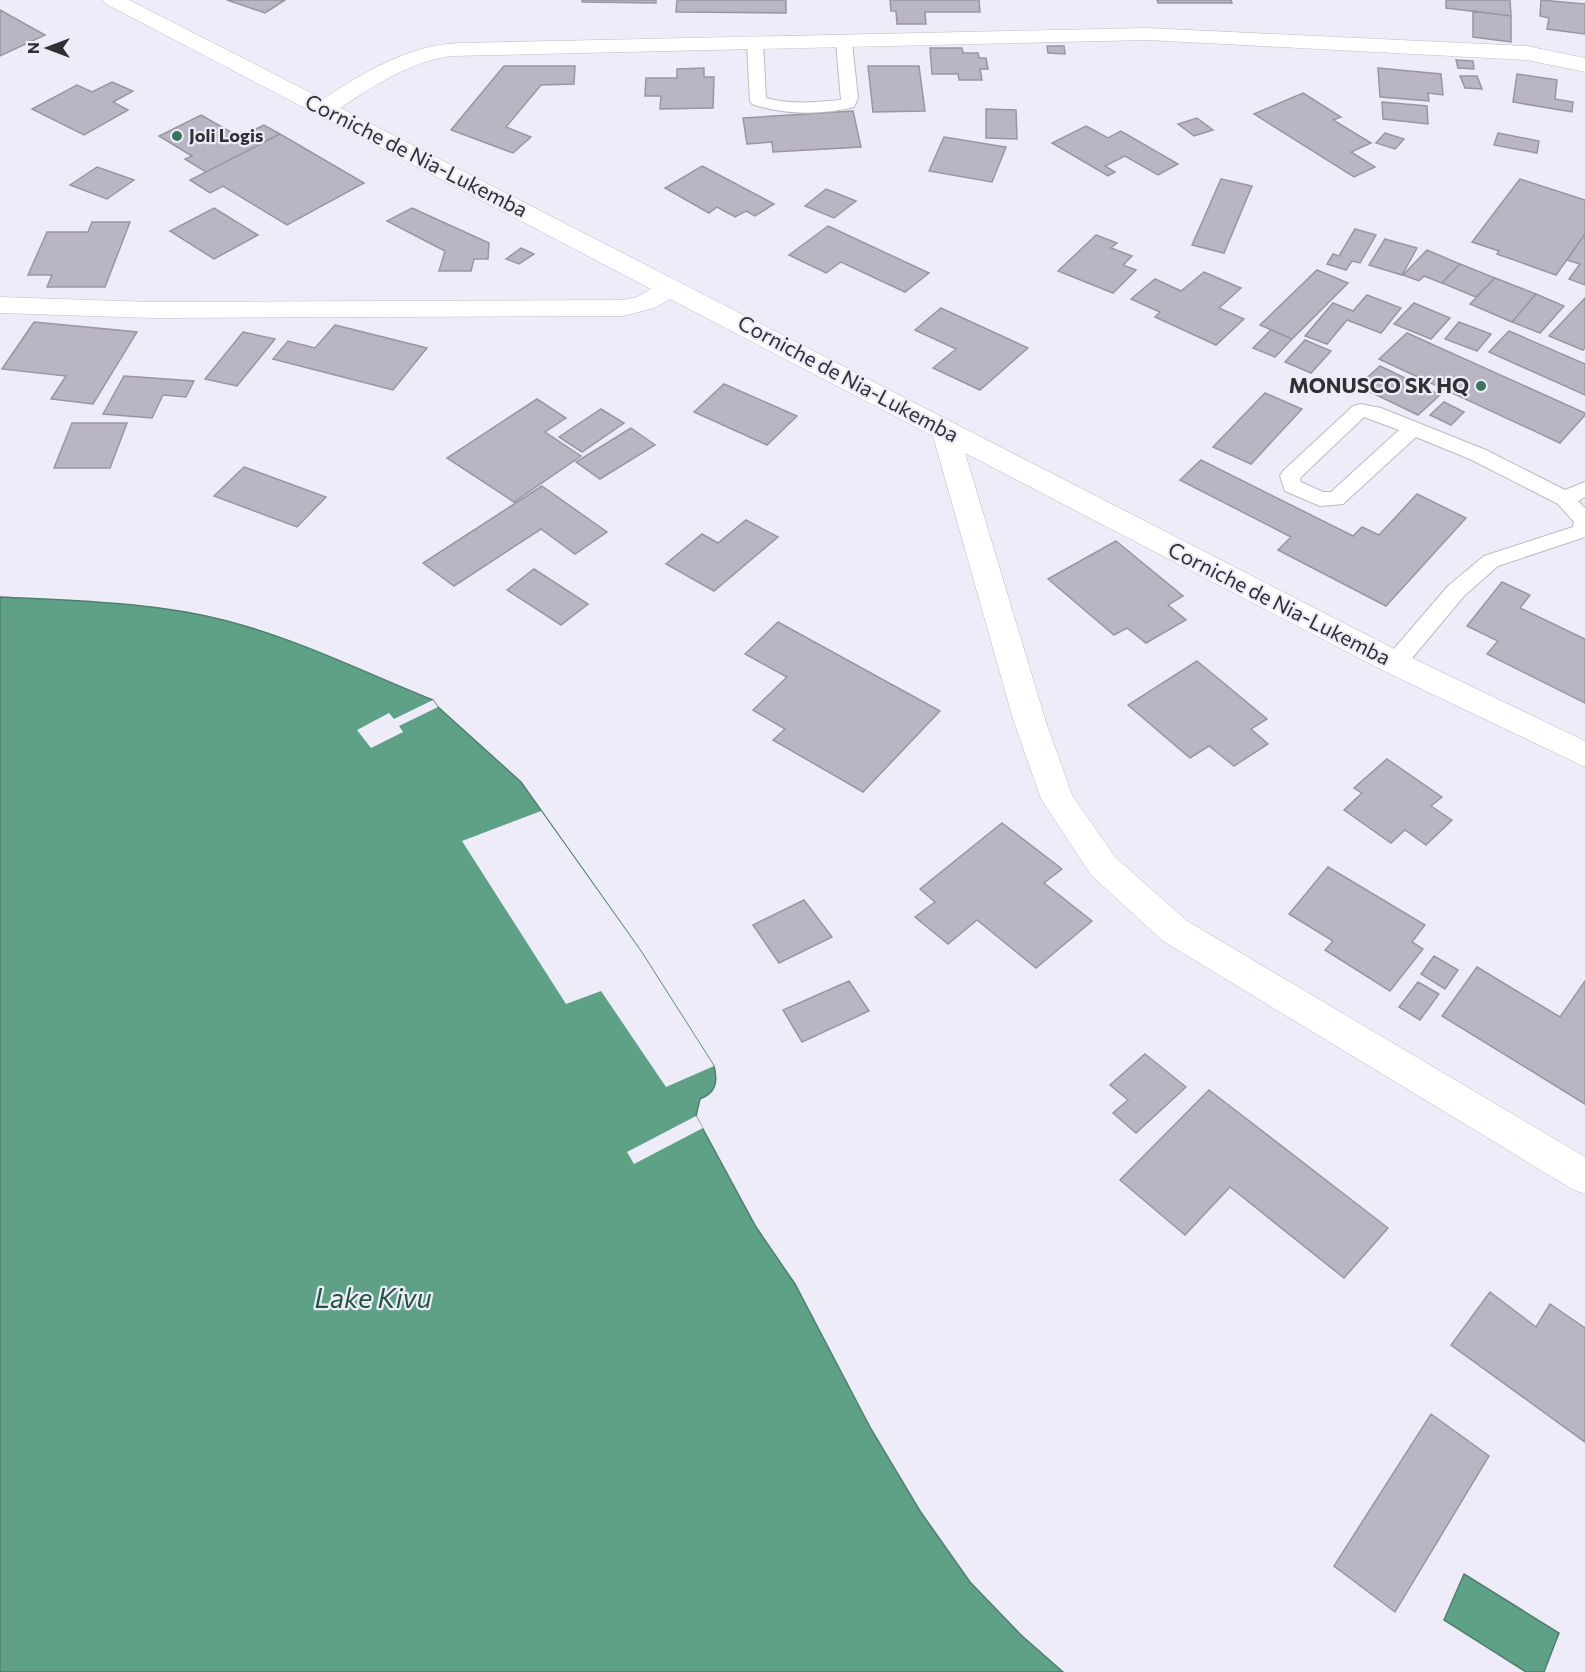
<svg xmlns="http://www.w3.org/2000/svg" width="1585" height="1672" font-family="Commissioner,sans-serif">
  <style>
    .water { fill: #5ea186; stroke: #507f6e; stroke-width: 1.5 }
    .pier { fill: #efecf9 }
    .building { fill: #b9b5c2; stroke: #9996a2; stroke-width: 1.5 }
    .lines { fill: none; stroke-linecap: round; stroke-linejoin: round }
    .lane-casing { stroke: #bdbac6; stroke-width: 2 }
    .street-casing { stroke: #bdbac6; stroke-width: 1 }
    .lane { fill: #fff; fill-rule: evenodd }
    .street { fill: #fff; fill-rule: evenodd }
    .poi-dot { fill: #3a755e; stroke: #efecf9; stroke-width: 2 }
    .labels { text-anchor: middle; stroke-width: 4.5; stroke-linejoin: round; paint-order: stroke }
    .far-poi-label { font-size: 18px; font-weight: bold; fill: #313035; stroke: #efecf9; text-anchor: start }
    .street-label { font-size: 21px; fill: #313035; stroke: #efecf9 }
    .poi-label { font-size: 21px; font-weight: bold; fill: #313035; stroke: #efecf9; text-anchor: end }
    .near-water-label { font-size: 27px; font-style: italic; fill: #1f5541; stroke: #efecf9 }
  </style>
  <rect width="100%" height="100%" fill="#efecf9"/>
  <path class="water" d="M0,597C76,601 154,602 227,621C297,639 366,673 433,700L438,707L521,782L640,950L714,1066C718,1082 716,1093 700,1099L696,1116L756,1227L795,1284L871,1429L920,1511L970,1582L1021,1635L1063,1672H0Z
    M1464,1574L1559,1633L1544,1672H1526L1444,1620Z"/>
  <path class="pier" d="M433,700L438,707L399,726L403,732L371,748L357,730L389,713L394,719Z
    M541,811L640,950L714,1066L666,1087L601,991L566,1004L462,841Z
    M696,1116L703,1128L634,1164L627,1152Z"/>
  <path class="building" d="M227,0H285L265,13Z
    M582,0H656V3L582,2Z
    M677,0H786V13L676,12Z
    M890,0H979L980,12H925L926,24H897L896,11H891Z
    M1157,0H1231L1232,3H1158Z
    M1446,0H1510L1511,16L1446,8Z
    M1541,0L1585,4V34L1547,29L1549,18L1540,16Z
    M0,10L45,35L0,56Z
    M1473,11L1511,16V42L1473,37Z
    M1047,46H1064L1065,54L1048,53Z
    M930,48H962L963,53H978L979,58H986L988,69H980L982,80H959L958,74H932Z
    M1456,60L1473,61L1474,69L1458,68Z
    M504,66H575L574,84L541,85L506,127L531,137L513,153L451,130Z
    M868,66H919L925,111L873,112Z
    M704,68V77H714L713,108L660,109L661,96H645L646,78H677V69Z
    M1378,68L1441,74L1443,95L1428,93L1429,101L1380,97Z
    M1517,74L1557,80L1555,99L1573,102L1572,112L1513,102Z
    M1460,76H1477L1482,89L1465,88Z
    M112,82L133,91L113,102L128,110L84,135L32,109L77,85L92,92Z
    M1303,93L1341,117L1333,120L1371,143L1351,152L1375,167L1354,177L1254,114Z
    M1382,102L1427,106L1428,124L1383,119Z
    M986,109L1016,110L1017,139L986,138Z
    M853,111L861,147L773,152L772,142L747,144L743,118Z
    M201,115L239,137L264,125L280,134L206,172L185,159L192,156L159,136Z
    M1197,118L1213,130L1194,136L1178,124Z
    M1086,126L1108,138L1121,131L1178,164L1158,175L1125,156L1105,166L1115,172L1108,176L1052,143Z
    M1385,133L1404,139L1395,149L1376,143Z
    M1498,133L1539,141L1537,153L1494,145Z
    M280,134L364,183L287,225L223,186L210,193L190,180Z
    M944,137L1006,147L992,182L929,171Z
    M702,166L774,204L755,216L746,211L735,217L717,207L709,213L665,188Z
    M97,167L134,180L107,199L70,185Z
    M1221,179L1252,186L1224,253L1192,245Z
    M1520,179L1585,200V234L1556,275L1497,254L1499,251L1472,242Z
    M826,189L856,201L834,218L805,206Z
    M214,208L258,235L214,259L170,231Z
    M412,208L489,243L488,259H474L471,271H439L445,251L387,221Z
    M92,222H130L105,287H47L52,275H28L47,232H88Z
    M828,226L929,273L905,292L841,262L826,273L789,255Z
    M1355,229L1376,235L1360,263L1352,261L1346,270L1327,264L1333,254L1339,256Z
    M1585,234V285L1569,279L1580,264L1567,260Z
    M1096,235L1117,243L1111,248L1132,256L1123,265L1136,270L1113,293L1058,271Z
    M1385,239L1417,248L1402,275L1369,265Z
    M521,248L534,254L519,264L506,259Z
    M1427,250L1460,264L1442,283L1424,276L1419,281L1403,275Z
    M1460,264L1495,278L1476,297L1442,283Z
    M1317,270L1348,283L1292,339L1260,325Z
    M1204,272L1241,288L1219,308L1244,319L1216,345L1155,317L1160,312L1131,299L1155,279L1181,291Z
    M1495,278L1536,294L1512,322L1470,304Z
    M1536,294L1564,306L1540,333L1512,322Z
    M1367,295L1401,308L1381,333L1347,320L1327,344L1305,336L1333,303L1353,311Z
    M1585,298V348L1583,350L1549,336Z
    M1414,303L1450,318L1431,339L1394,324Z
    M941,308L1028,348L980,390L933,368L956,349L915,330Z
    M34,322L137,332L93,404L51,399L66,376L2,369Z
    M1459,322L1491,334L1477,351L1445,339Z
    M335,325L427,348L393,390L273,359L288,341L315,348Z
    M1271,330L1292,339L1275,357L1253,348Z
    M1509,331L1585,364V395L1489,352Z
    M243,332L275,339L237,386L205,379Z
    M1407,333L1585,413V415L1560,443L1379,359Z
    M1407,333L1585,413V415L1560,443L1379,359Z
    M1305,340L1331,351L1311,373L1285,362Z
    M1380,366L1440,395L1418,415L1358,386Z
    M124,376L194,381L186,397L163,395L152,418L103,414Z
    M724,384L797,416L767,445L694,412Z
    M1265,393L1302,409L1251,464L1213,447Z
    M537,399L566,418L545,432L581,456L514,502L447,458Z
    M1444,402L1464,412L1451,425L1430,415Z
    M601,409L624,423L582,452L559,437Z
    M72,423H127L110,468H54Z
    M631,428L655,445L600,479L576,462Z
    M1201,460L1353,536L1362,527L1379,535L1417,494L1466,518L1386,606L1278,550L1291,537L1180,480Z
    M244,467L326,497L297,527L214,496Z
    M542,486L607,532L575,554L541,529L454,586L423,563Z
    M746,520L778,537L714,591L666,564L702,534L718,543Z
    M1116,541L1183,596L1168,605L1186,620L1146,643L1127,628L1114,635L1048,579Z
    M534,569L588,604L561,625L507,590Z
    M1502,582L1530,595L1520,608L1585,639V703L1487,654L1498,641L1467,626Z
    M778,622L940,711L863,792L773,740L785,729L753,710L787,677L745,654Z
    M1197,661L1267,719L1251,729L1268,744L1234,766L1209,746L1190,758L1128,705Z
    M1387,759L1442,797L1431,806L1452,820L1426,845L1405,830L1391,843L1344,810L1362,793L1354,788Z
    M1002,823L1062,869L1044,883L1092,921L1036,968L977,920L948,944L915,917L935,902L920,889Z
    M1328,867L1425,925L1412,942L1423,949L1390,991L1325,950L1333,941L1289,914Z
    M804,900L832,937L779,963L753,925Z
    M1434,956L1458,970L1445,989L1421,974Z
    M1477,967L1560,1017L1585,981V1104L1442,1016Z
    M849,981L869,1011L802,1042L783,1010Z
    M1418,982L1439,994L1420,1020L1399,1007Z
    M1145,1054L1186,1087L1136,1133L1113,1113L1128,1100L1110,1085Z
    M1209,1090L1388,1228L1344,1278L1230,1187L1185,1235L1120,1180Z
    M1490,1292L1536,1327L1550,1304L1585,1328V1442L1451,1345Z
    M1431,1414L1489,1456L1395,1612L1334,1566Z"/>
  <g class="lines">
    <g class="lane-casing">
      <path id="lane" d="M844,38L852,43L858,98L854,107C822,115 783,115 752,104L750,101L747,44L749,41L755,39L763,44L766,98C790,105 817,102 841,100L836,43Z
        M1360,404L1381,408L1486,450L1565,490L1585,482V497L1578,501L1585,508V537L1498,566L1464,596L1403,669L1395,671L1387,669L1384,663L1387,657L1448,586L1484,556L1573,527L1574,522L1558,504L1472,460L1416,437L1343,504L1320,506L1285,491L1280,476L1283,471L1353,406ZM1364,417L1399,430L1331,492H1323L1301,482L1300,478Z"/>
    </g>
    <g class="street-casing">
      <path id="street" d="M102,0H129L323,99C364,72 409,45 460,43L1147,28L1527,46L1585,58V72L1527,60L1147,40L453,56C412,60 374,86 340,108L1406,655L1585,741V767L1384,671L965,453L1045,719L1072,795L1115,857L1187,921L1585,1157V1194L1572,1189L1163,941L1091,875L1041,799L1013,719L933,436L670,299L654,308L623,316L152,318L0,313V297L152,302L623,300L637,297L651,289L106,4Z"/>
    </g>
    <use href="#lane" class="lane"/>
    <use href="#street" class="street"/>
  </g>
  <g class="poi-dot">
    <circle cx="177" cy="136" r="6"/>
    <circle cx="1481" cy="386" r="6"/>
  </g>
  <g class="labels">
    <g class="far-poi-label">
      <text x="189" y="142">Joli Logis</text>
    </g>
    <g class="street-label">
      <text transform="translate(416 156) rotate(27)" y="7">Corniche de Nia-Lukemba</text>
      <text transform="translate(848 379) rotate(28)" y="7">Corniche de Nia-Lukemba</text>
      <text transform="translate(1279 604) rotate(27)" y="7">Corniche de Nia-Lukemba</text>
    </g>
    <g class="poi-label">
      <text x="1469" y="393">MONUSCO SK HQ</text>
    </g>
    <g class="near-water-label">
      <text x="373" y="1308">Lake Kivu</text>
    </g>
  </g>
  <g transform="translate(48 48) rotate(270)" stroke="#efecf9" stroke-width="4.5" paint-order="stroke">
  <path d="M0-4.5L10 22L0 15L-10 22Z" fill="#313035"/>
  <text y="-9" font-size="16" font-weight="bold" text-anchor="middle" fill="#313035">N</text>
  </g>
</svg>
